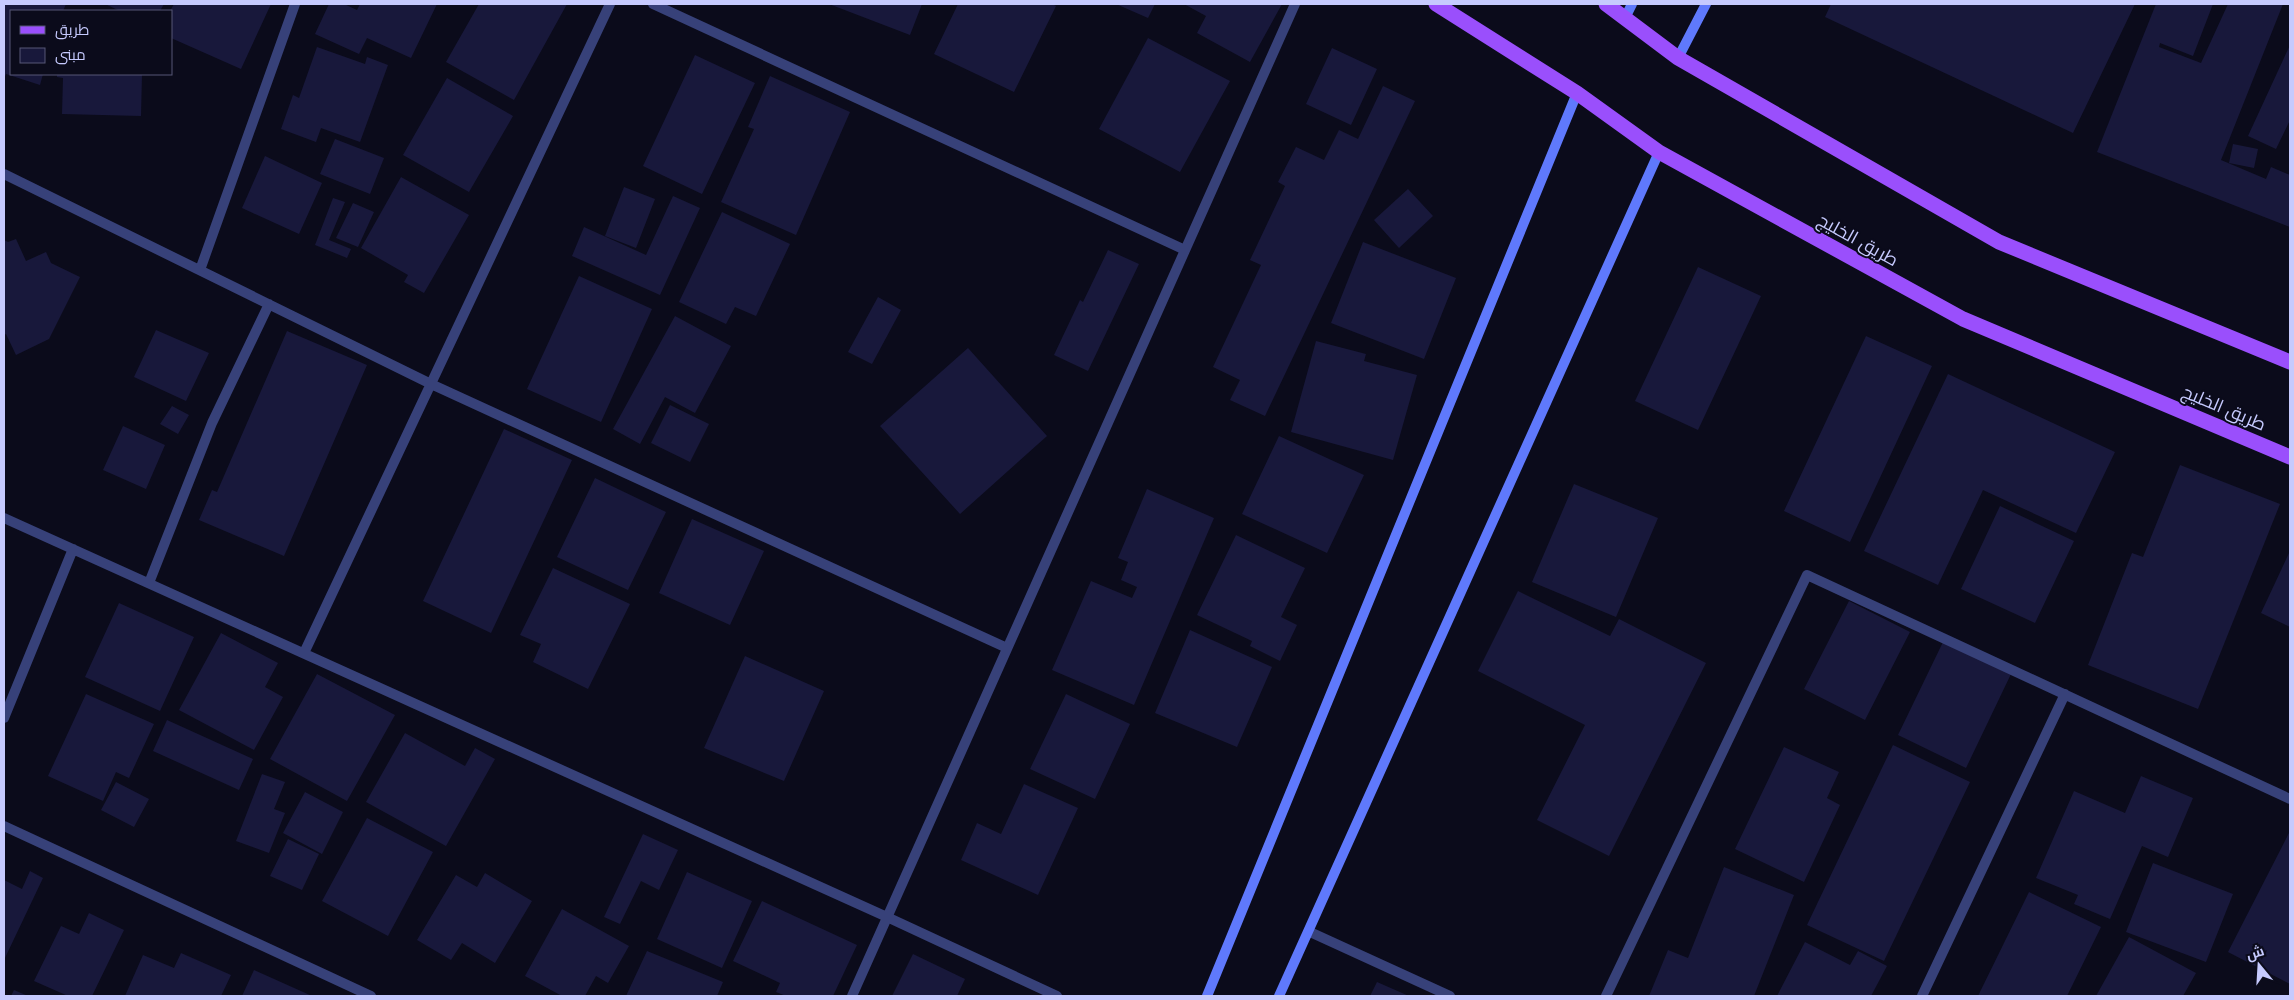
<svg xmlns="http://www.w3.org/2000/svg" width="2294" height="1000" font-family="Quicksand,Cairo,sans-serif">
  <style>
    .building { fill: #18183b }
    .lines { fill: none; stroke-linecap: round; stroke-linejoin: round }
    .street { stroke: #374179; stroke-width: 10 }
    .secondary { stroke: #5f79fc; stroke-width: 10 }
    .primary { stroke: #9a4ffc; stroke-width: 15 }
    .labels { text-anchor: middle; stroke-width: 4; stroke-linejoin: round; paint-order: stroke }
    .street-label { font-size: 18px; fill: #c6cafe; stroke: #0b0b1b }
  </style>
  <rect width="100%" height="100%" fill="#0b0b1b"/>
  <path class="building" d="M4,4H66L63,11H11V74H43L40,85L6,74L4,79Z
    M105,4H164L160,11H120Z
    M174,4H271L241,69L171,38L170,11Z
    M329,4H344L357,10L360,4H437L411,58L367,38L359,54L315,34Z
    M479,4H567L514,100L446,62Z
    M829,4H922L910,35Z
    M958,4H1052L1056,6L1014,92L934,54Z
    M1116,4H1155L1148,18Z
    M1184,4H1282L1250,62L1197,33L1206,16Z
    M1831,4H2135L2073,133L1825,17Z
    M2156,4H2213L2193,56L2160,43L2159,47L2201,63L2228,4H2283L2221,160L2266,179L2271,167L2290,175V227L2097,152Z
    M1148,38L1230,81L1180,172L1099,129Z
    M2290,45V120L2276,149L2248,136Z
    M317,47L365,64L367,57L388,65L360,142L321,128L316,142L281,129L293,95L299,98Z
    M1332,48L1377,69L1351,125L1306,104Z
    M695,55L755,83L702,194L643,166Z
    M57,74H142L141,116L62,114L63,78L57,77Z
    M770,76L850,112L796,235L721,202L754,129L748,127Z
    M447,78L513,116L469,192L403,155Z
    M1383,86L1415,101L1265,416L1230,400L1240,380L1213,367L1261,265L1250,260L1285,186L1278,182L1296,147L1324,160L1339,130L1358,139Z
    M335,139L384,158L370,194L320,174Z
    M2233,144L2258,149L2254,168L2229,163Z
    M265,156L322,183L299,234L242,208Z
    M401,177L469,215L424,293L404,282L408,275L361,248Z
    M624,187L655,199L636,248L605,236Z
    M1408,189L1433,216L1399,248L1374,220Z
    M673,196L700,208L660,295L572,256L584,227L646,255Z
    M333,198L345,202L329,240L351,249L347,258L315,245Z
    M353,203L374,212L358,247L336,238Z
    M722,212L790,244L756,316L735,307L726,324L679,302Z
    M16,239L26,261L46,252L51,263L80,277L49,339L16,355L6,334L4,335V240L8,242Z
    M1363,242L1456,278L1424,359L1331,323Z
    M1108,250L1139,264L1088,371L1054,355L1080,300L1083,302Z
    M1698,267L1761,296L1698,430L1635,401Z
    M579,276L652,309L601,422L527,389Z
    M878,297L901,310L872,364L848,352Z
    M675,316L731,346L695,413L665,397L640,444L613,429Z
    M156,330L209,353L186,401L134,377Z
    M287,331L367,365L284,556L199,520L212,490L217,492Z
    M1866,336L1932,366L1850,542L1784,511Z
    M1316,341L1366,354L1364,361L1417,375L1393,460L1291,432Z
    M968,348L1047,436L960,514L880,426Z
    M1948,374L2115,452L2076,533L1983,490L1938,585L1864,551Z
    M670,405L709,424L690,462L651,443Z
    M172,406L189,415L178,434L160,424Z
    M123,426L165,445L146,489L103,470Z
    M504,429L572,460L491,633L423,601Z
    M1279,436L1364,475L1327,553L1242,514Z
    M2180,465L2280,504L2198,709L2088,665L2132,553L2143,557Z
    M595,478L666,512L628,590L557,557Z
    M1574,484L1658,518L1616,617L1532,582Z
    M1147,489L1214,518L1134,705L1052,670L1091,581L1132,598L1137,587L1121,580L1128,562L1118,558Z
    M2000,506L2074,541L2035,623L1961,589Z
    M692,519L764,551L730,625L659,593Z
    M1236,535L1305,568L1281,617L1297,625L1280,661L1250,646L1252,641L1197,615Z
    M2290,551V627L2261,613Z
    M553,568L630,604L588,689L533,662L541,644L520,635Z
    M1518,591L1610,636L1619,619L1706,663L1609,856L1537,820L1585,725L1478,671Z
    M1849,601L1910,632L1865,720L1804,689Z
    M119,603L194,637L160,711L85,677Z
    M1190,630L1272,667L1237,747L1155,713Z
    M221,633L278,663L265,687L283,697L254,750L179,710Z
    M1943,642L2011,674L1966,768L1898,735Z
    M745,656L824,691L784,781L704,748Z
    M317,674L395,715L347,801L270,759Z
    M86,694L154,724L129,778L116,772L103,801L48,776Z
    M1066,694L1130,724L1095,799L1030,769Z
    M167,720L253,759L239,790L153,751Z
    M405,733L465,766L475,748L495,759L446,846L366,802Z
    M1893,745L1970,782L1884,961L1807,925Z
    M1784,747L1839,772L1827,798L1840,805L1804,882L1735,849Z
    M262,774L285,782L274,809L285,813L269,853L236,841Z
    M2141,776L2193,798L2168,857L2142,846L2110,919L2074,904L2078,895L2036,878L2074,791L2125,813Z
    M116,782L149,799L134,827L101,810Z
    M1024,784L1078,808L1038,895L961,860L977,823L1001,834Z
    M305,792L343,812L322,854L283,833Z
    M367,818L433,852L388,936L322,901Z
    M2290,831V984L2228,952Z
    M643,834L678,850L659,890L641,881L620,924L604,917Z
    M288,839L319,854L302,890L270,876Z
    M2153,863L2233,894L2206,962L2126,932Z
    M1724,867L1794,895L1754,996H1649L1668,950L1688,958Z
    M30,871L43,878L4,960V880L22,889Z
    M687,872L752,901L722,968L657,939Z
    M485,873L532,901L495,963L462,943L451,960L417,940L456,875L477,887Z
    M2029,892L2101,927L2067,996H1978Z
    M762,901L857,945L833,996H786L776,992L780,983L733,961Z
    M562,909L629,946L608,983L596,976L585,996H562L525,976Z
    M89,913L124,930L92,996H68L34,981L61,926L79,934Z
    M2129,937L2196,973L2183,996H2096Z
    M1805,942L1850,965L1858,951L1887,966L1871,996H1777Z
    M647,951L723,982L717,996H626Z
    M181,953L231,975L221,996H125L143,955L174,968Z
    M913,954L965,979L957,996H892Z
    M254,970L312,996H242Z
    M1377,982L1409,996H1370Z
    M14,990L28,996H11Z"/>
  <g class="lines">
    <path class="street" d="M653,4L1185,250
      M4,174L431,384L1007,648
      M200,270L295,4
      M4,518L887,917L1057,996
      M149,583L212,423L269,304
      M304,653L610,4
      M4,718L73,549
      M4,826L371,996
      M1310,932L1450,996
      M852,996L1295,4
      M1606,996L1807,575L2290,799
      M1922,996L2065,694"/>
    <path class="secondary" d="M1625,18L1632,4
      M1678,58L1706,4
      M1207,996L1577,93
      M1279,996L1659,152"/>
    <path class="primary" d="M1436,4L1577,93L1659,152L1963,319L2290,457
      M1606,4L1678,58L1999,242L2290,362"/>
  </g>
  <g class="labels">
    <g class="street-label">
      <text transform="translate(1858 240) rotate(29)" y="6">طريق الخليج</text>
      <text transform="translate(2224 408) rotate(23)" y="6">طريق الخليج</text>
    </g>
  </g>
  <rect width="2294" height="1000" fill="none" stroke="#c6cafe" stroke-width="10"/>
  <rect x="10" y="10" width="162" height="65" fill="#0b0b1b" stroke="#565776"/>
  <rect x="20" y="26" width="25" height="8" fill="#9a4ffc" stroke="#565776"/>
  <text x="55" y="35" font-size="15" fill="#c6cafe">طريق</text>
  <rect x="20" y="48" width="25" height="15" fill="#18183b" stroke="#565776"/>
  <text x="55" y="60" font-size="15" fill="#c6cafe">مبنى</text>
  <g transform="translate(2259 965) rotate(342)" stroke="#0b0b1b" stroke-width="4" paint-order="stroke">
  <path d="M0-4L9 19L0 12L-9 19Z" fill="#c6cafe"/>
  <text y="-8" font-size="14" font-weight="bold" text-anchor="middle" fill="#c6cafe">ش</text>
  </g>
</svg>
